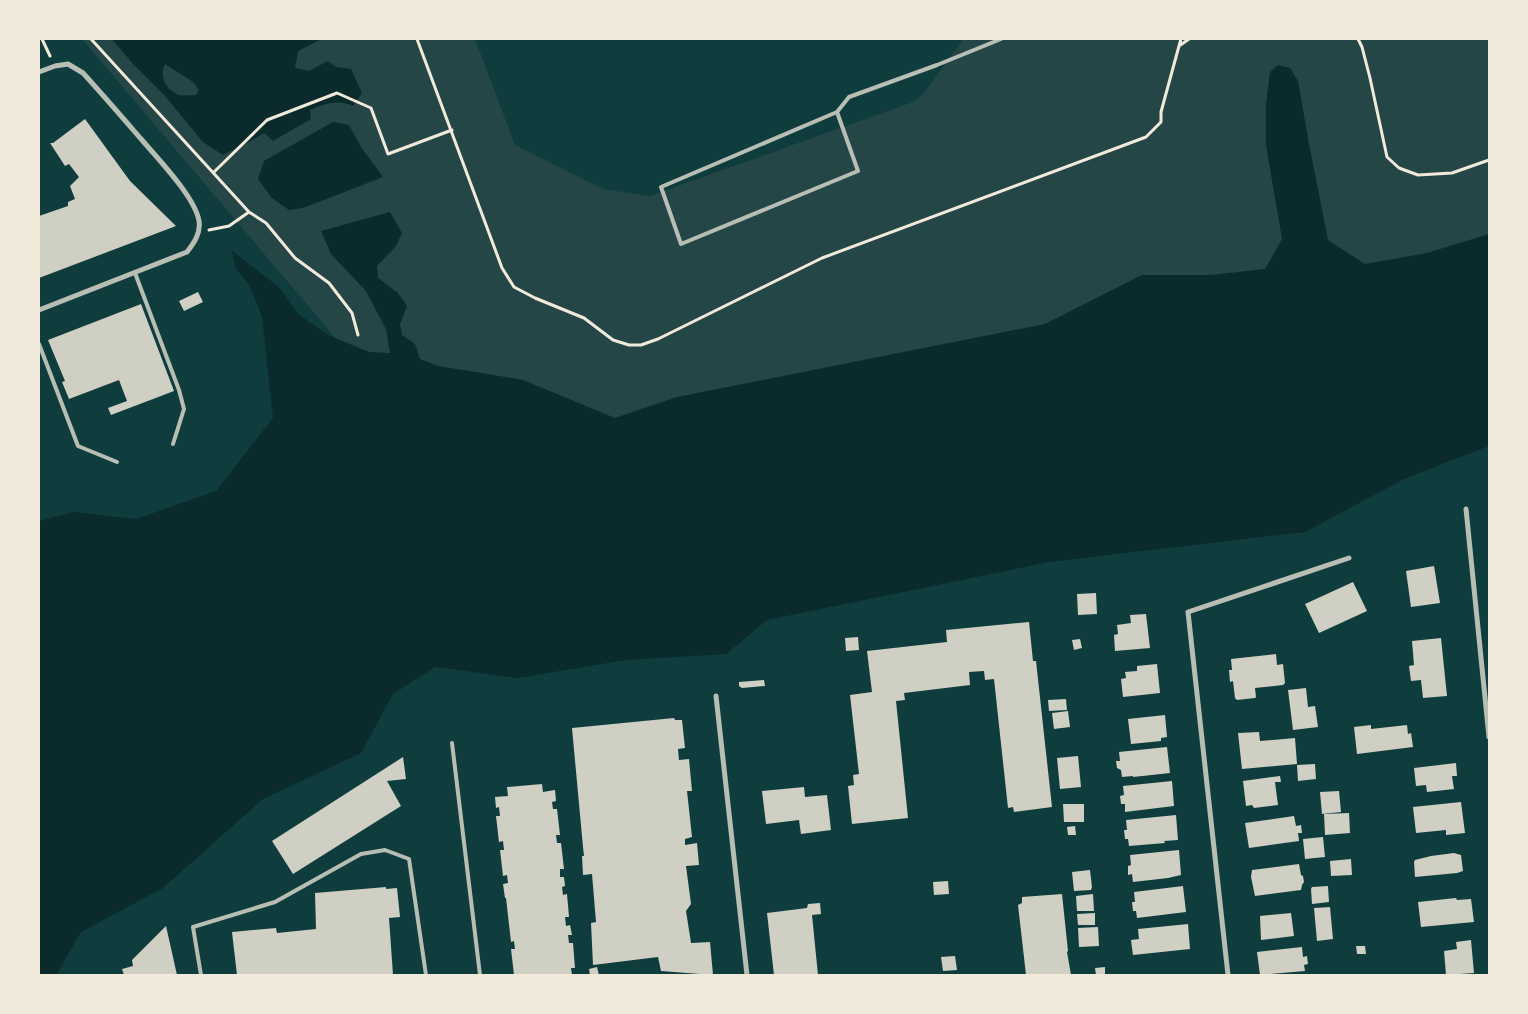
<svg xmlns="http://www.w3.org/2000/svg" width="1528" height="1014" font-family="'Source Sans 3',sans-serif">
  <style>
    .green { fill: #244646 }
    .water { fill: #0a2a2b; fill-rule: evenodd }
    .building { fill: #cfcfc3 }
    .lines { fill: none; stroke-linecap: round; stroke-linejoin: round }
    .path { stroke: #f1e9da; stroke-width: 3 }
    .service { stroke: #b8beb3; stroke-width: 4 }
    .minor { stroke: #b8beb3; stroke-width: 5 }
  </style>
  <rect width="100%" height="100%" fill="#0f3d3e"/>
  <path class="green" d="M82,39H475L515,145L603,189L650,196L913,102L925,92L963,39H1489V341L640,464L394,407Z"/>
  <path class="water" d="M112,39H322L298,51L295,68L309,71L328,61L336,67L351,69L362,93L353,106C337,99 325,104 310,110L311,119L273,141L264,133L249,142L223,155L203,142L165,96L133,64ZM165,64L193,82L199,90L196,95C191,95 184,96 179,95C165,90 159,76 165,64Z
    M1278,65L1290,68L1298,81L1309,144L1328,240L1365,264L1427,253L1489,234V446L1404,479L1305,532L1049,562L767,620L726,654L626,660L518,678L435,667L393,694L361,753L263,799L163,888L81,932L56,975H39V521L74,512L136,519L216,491L273,418L262,316L249,285L236,268L231,250L281,289L298,314L328,335L369,352L390,353L386,329L366,291L331,254L321,231L390,212L402,233L396,246L377,266L378,278L398,293L407,306L400,324L402,335L415,344L420,359L438,366L523,380L615,418L677,397L1045,324L1142,275H1211L1265,269L1282,239L1266,145V104L1270,72Z
    M333,122L349,125L361,147L383,177L303,208L289,210L272,198L258,179L264,161Z"/>
  <path class="building" d="M85,119L130,181L176,226L39,278V216L68,206V202L75,199L70,186L79,177L69,164L65,166L50,143H53Z
    M198,292L203,302L184,311L179,301Z
    M141,304L174,391L111,415L108,408L127,401L119,380L69,399L62,382L65,381L48,340Z
    M1434,566L1440,603L1411,607L1406,571Z
    M1353,582L1367,611L1319,633L1305,604Z
    M1096,593L1097,614L1078,615L1077,594Z
    M1146,614L1150,648L1115,651L1114,635L1118,634L1117,625L1131,623L1130,615Z
    M1029,622L1033,661H1036L1052,807L1014,812L1013,807L1008,808L994,679L985,680L984,671L969,672L970,685L904,693L905,700L896,701L908,818L852,824L848,786L854,785L853,775L859,774L850,695L872,692L867,651L947,642L946,630Z
    M858,637L859,650L846,651L845,638Z
    M1441,638L1447,696L1423,698L1421,680L1411,681L1409,666L1414,665L1412,641Z
    M1080,639L1082,648L1074,650L1072,640Z
    M1276,654L1277,665L1283,664L1285,683L1283,685L1255,688L1256,697L1255,698L1237,700L1235,698L1233,681L1230,682L1229,670H1232L1231,659Z
    M1157,664L1160,693L1123,697L1121,679L1126,678L1125,672L1137,671V666Z
    M764,680L765,686L742,688L739,686V682Z
    M1306,688L1308,707L1315,706L1318,727L1293,730L1288,690Z
    M1066,699L1067,710L1049,711L1048,700Z
    M1068,711L1070,727L1054,729L1052,713Z
    M1165,715L1167,737L1161,738V741L1131,744L1128,719Z
    M674,718L675,720H682L685,748L678,749L679,760L689,759L692,791H687L692,837L685,839V845L697,843L699,865L686,866L691,904L686,911L691,943L710,942L713,975L661,971L658,957L593,965L591,923L596,922L592,874L583,875L582,856H584L583,847L572,728Z
    M1371,725V729L1407,725L1408,734L1411,733L1413,747L1357,754L1354,727Z
    M1259,732L1260,741L1295,738L1297,764L1242,769L1238,733Z
    M1167,747L1170,773L1133,777V776L1122,777L1121,770L1117,768L1116,761H1120L1119,752Z
    M1078,756L1081,787L1060,789L1057,758Z
    M403,757L406,779L387,781L401,806L293,874L272,841Z
    M1456,763L1457,776H1452L1454,789L1427,792L1426,785L1416,786L1414,768Z
    M1315,764L1316,779L1298,781L1297,765Z
    M1280,776L1281,782H1275L1278,805L1254,808L1252,805L1246,806L1243,781Z
    M1172,781L1174,806L1125,812V804H1121L1120,796L1124,795L1123,786Z
    M542,784L543,792L555,790L556,801L552,802L553,809H557L560,835H556L557,843H561L564,869H560V877H564L565,886L562,887L563,895L567,894L569,917H565L566,926L570,925L572,935H568L569,943H573L575,968H571L572,975H514L511,949H515L514,941L511,942L506,898H505L503,884L508,883L507,875L503,876L500,850H504L503,841L499,842L496,816H500L499,807L496,808L495,797L508,796L507,787Z
    M804,787L805,797L827,795L831,830L801,834L799,820L766,824L762,791Z
    M1339,791L1341,812L1322,814L1320,792Z
    M1461,802L1465,833L1446,835V830L1416,833L1413,807Z
    M1063,804H1084V822H1064Z
    M1349,813L1350,833L1325,835L1324,814Z
    M1176,815L1178,840L1164,841L1165,843L1129,846L1128,839H1125L1124,830H1127L1126,820Z
    M1294,816L1296,826L1301,825L1302,833H1298L1299,841L1249,848L1245,823Z
    M1075,826L1076,835H1068L1067,827Z
    M1323,837L1325,857L1305,859L1303,839Z
    M1179,850L1181,875L1168,878L1133,882L1132,874L1128,875V866L1131,865L1130,855Z
    M1454,853L1461,855L1463,871L1457,873L1415,877L1414,862L1415,860L1431,856Z
    M1351,859L1352,875L1331,876L1330,861Z
    M1299,864L1301,875L1303,876L1304,882L1302,885L1301,890L1255,896L1251,877L1252,870Z
    M1090,870L1092,887L1091,890L1074,891L1072,872Z
    M948,881L949,894L934,895L933,882Z
    M1183,886L1186,912L1137,918L1136,911H1133L1132,902H1135L1134,892Z
    M1328,886L1329,902L1312,904L1311,889L1312,887Z
    M386,887V889L397,888L400,917L389,918L393,975H237L232,932L276,928L277,933L316,929L315,893Z
    M1062,894L1068,951L1067,952L1071,975H1026L1018,905L1022,903V897Z
    M1093,894L1094,911H1077L1076,896Z
    M1456,898L1457,900L1471,899L1474,922L1421,927L1418,902Z
    M820,903L821,914L812,915L818,975H774L767,913L807,908L808,904Z
    M1330,907L1333,939L1317,941L1314,908Z
    M1095,913V925H1078L1077,914Z
    M1291,913L1294,936L1261,940L1260,916Z
    M1188,924L1190,949L1133,955L1131,940L1139,939L1138,929Z
    M166,926L177,975H124L122,969L133,966L132,960Z
    M1098,927L1099,946L1079,947L1078,928Z
    M1471,940L1474,973L1446,975L1444,951L1457,949L1456,942Z
    M1356,946H1365L1366,954H1357Z
    M1302,947L1303,957L1307,956L1308,964L1304,965L1305,971L1260,975L1257,952Z
    M955,956L957,970L943,971L941,957Z
    M597,967L599,975H590L589,969Z
    M1105,967V974L1096,975L1095,968Z"/>
  <g class="lines">
    <path class="path" d="M42,39L50,56
      M91,39L249,212L229,226L209,230
      M417,39L502,268L514,287L535,298L584,318L613,340L629,345H641L658,339L822,258L1146,137L1161,122V112L1179,46L1189,39
      M1358,39L1362,47L1370,78L1387,157L1399,168L1418,175L1452,173L1489,160
      M1179,46L1181,39
      M214,172L267,120L337,93L371,108L388,154L452,130
      M249,212L266,223L295,258L329,283L352,313L358,335"/>
    <path class="service" d="M837,112L858,171L681,244L661,187L837,112L849,97L937,65L1001,39
      M135,273L179,390L184,409L173,444
      M39,344L78,446L117,462
      M452,743L480,975
      M201,975L193,927L275,902L361,854L385,850L409,859L426,975"/>
    <path class="minor" d="M39,72L55,66L68,64L83,73C103,95 122,117 142,140C158,159 195,197 199,221C201,233 194,243 187,252L39,310
      M1466,509L1489,737
      M716,696L747,975
      M1228,975L1188,612L1349,558"/>
  </g>
  <rect width="1528" height="1014" fill="none" stroke="#f1e9da" stroke-width="80"/>
</svg>
